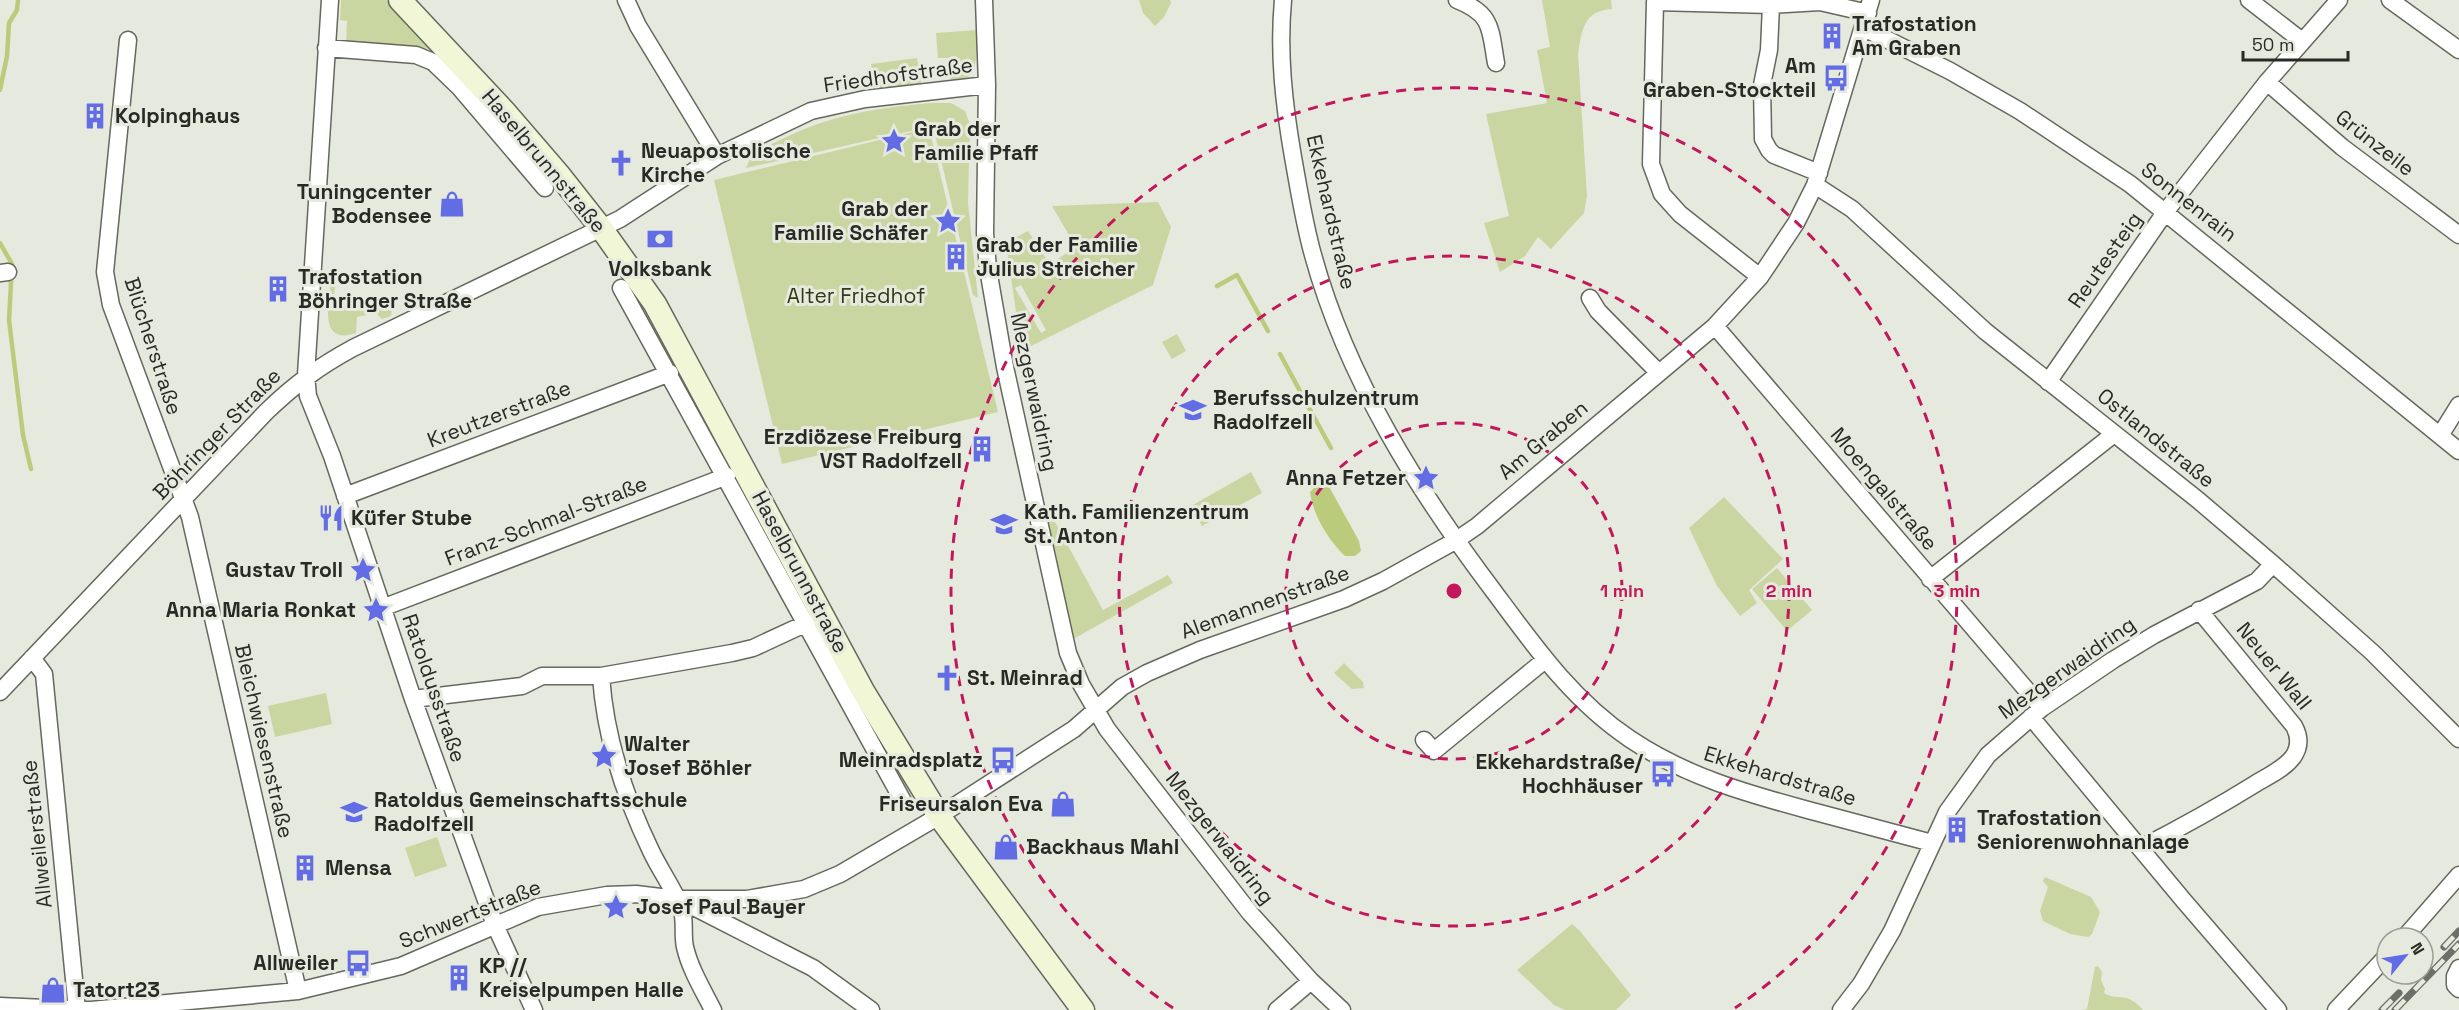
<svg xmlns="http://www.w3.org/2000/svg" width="2459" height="1010" font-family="'Space Grotesk',sans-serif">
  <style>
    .green { fill: #cad6a1; fill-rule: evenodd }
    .water { fill: #bacb7b }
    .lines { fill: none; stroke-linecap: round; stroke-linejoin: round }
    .stream { stroke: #bacb7b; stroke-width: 4.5 }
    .street-casing { stroke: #65685d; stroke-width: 19 }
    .secondary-casing { stroke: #65685d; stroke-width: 25 }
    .street { stroke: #fff; stroke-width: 16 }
    .secondary { stroke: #f0f6d6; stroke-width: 22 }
    .rail-casing { stroke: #6e6f68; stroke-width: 7 }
    .rail { stroke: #e6e9dd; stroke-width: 4.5; stroke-dasharray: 14; stroke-linecap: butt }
    .ring { fill: none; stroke: #c2185b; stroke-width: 3; stroke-dasharray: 10 8 }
    .labels { text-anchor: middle; stroke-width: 6; stroke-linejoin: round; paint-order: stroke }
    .poi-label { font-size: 21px; font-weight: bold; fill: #292a25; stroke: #e6e9dd; text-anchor: start }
    .street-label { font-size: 21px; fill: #292a25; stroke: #e6e9dd }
    .park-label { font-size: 21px; fill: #323916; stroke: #e6e9dd }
    .centre { fill: #c2185b; stroke: #e6e9dd; stroke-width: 3 }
    .ring-label { font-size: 18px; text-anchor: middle; font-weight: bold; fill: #c2185b; stroke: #e6e9dd; stroke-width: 6; stroke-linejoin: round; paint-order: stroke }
  </style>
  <rect width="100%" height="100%" fill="#e6e9dd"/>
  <path class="green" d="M341,0H386L434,49L346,44L347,21L340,20Z
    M1139,0H1170L1171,3L1164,17L1155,26L1143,13Z
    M1542,0H1611L1612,9C1583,11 1582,30 1578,54L1587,196L1584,213L1551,249L1538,237L1525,256L1500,272L1484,223L1509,216L1486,114L1547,103L1537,50L1550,47Z
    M977,30C976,54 981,81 951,83L950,58H938L936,33Z
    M917,58L921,83L875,89L871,64Z
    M934,103H951L965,111L970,124L968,203L978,298L973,295L933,126L746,168L752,154C768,146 785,137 802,130C843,113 890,106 934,103Z
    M929,128L998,412L782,464L714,180Z
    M1158,202L1171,227L1153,285L1025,349L1019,333L1006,243L1028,231L1050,264L1076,247L1052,206ZM1021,285L1046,330L1041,333L1015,288Z
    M331,281L335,282L334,300L388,308L392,310L391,316L382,319L376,313L357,317L356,333C318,346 329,303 331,281Z
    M1177,334L1186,351L1172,359L1162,342Z
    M1251,472L1262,493L1202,526L1191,506Z
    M1724,497L1783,559L1749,590L1757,603L1740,616L1717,586L1689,528Z
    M1048,509L1103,610L1168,575L1173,583L1068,642L1039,512Z
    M1777,568L1812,610L1787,631L1752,589Z
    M1344,663L1363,682L1364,688L1352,689L1334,673Z
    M326,693L332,724L275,737L268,706Z
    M437,837L447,866L415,877L405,848Z
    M2045,877L2091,897L2100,912L2092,934L2088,937L2070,934L2043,921L2040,911L2048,887L2043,881Z
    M1572,924L1580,931L1631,995L1616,1010H1565L1554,1005L1517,970Z
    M2098,966L2102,972L2101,980L2105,989L2104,993C2119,1002 2126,990 2143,1010H2083L2087,1009L2095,967Z"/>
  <path class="water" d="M1327,483L1359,541L1361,551L1355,556H1345C1328,540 1313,515 1310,492L1317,485Z"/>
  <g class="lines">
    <path class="stream" d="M0,90L7,56L9,23L17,10L18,0
      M0,243L12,264L9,320L23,435L31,469
      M1217,286L1237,275L1268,331
      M1280,354L1300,391
      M1308,406L1331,448"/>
    <g class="street-casing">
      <path id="street" d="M330,0L306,375L308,396L332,456L413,699L495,925L534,1010
        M626,0L638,26L717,156
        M984,0L987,85L985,233L988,269L1005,367L1068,653L1081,684L1107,729L1250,913L1311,981L1342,1010
        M1283,0C1278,53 1284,105 1293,157C1299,190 1304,223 1313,255C1347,379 1418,491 1495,593C1535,647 1573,701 1630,739C1685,776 1745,793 1808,810C1849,821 1891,832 1932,843
        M1457,0C1493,14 1490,29 1496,63
        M2249,0L2302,41
        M2390,0L2459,50
        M1771,5L1769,50L1762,85L1763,139L1769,150L1774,155L1819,173
        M1864,28L1950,71L2020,111L2130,184L2459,451
        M128,40L105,272L111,305L190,517L298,991
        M326,48L416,55L433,62L460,88L545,188
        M2267,82L2342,147L2459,235
        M1815,185L1852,209L1985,331L2198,500L2273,564L2373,653L2459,739
        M0,273L8,272
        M1760,277L1680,214L1662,194L1651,164L1655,2L1771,5L1820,2L1868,13
        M621,288L903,801
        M1590,298L1598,311L1659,373
        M1715,326L2042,708
        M2048,382L2166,211L2267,82L2339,0
        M2441,434L2459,405
        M345,496L670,373
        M1930,579L2114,434
        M382,608L727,476
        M32,658L44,674L77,1010
        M601,676C605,737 624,795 651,851C660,870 673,888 681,907C686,920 682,934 685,947C690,969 703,990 713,1010
        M0,692L266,412C294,385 318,367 353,348L620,219L717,156L811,111L865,99L987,85
        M413,699L522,686L542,676H601L732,653L753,648L807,623
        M2031,717L2184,901L2278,1010
        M1424,740L1434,751L1545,660
        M2141,848C2180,828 2218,807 2255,784C2268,776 2284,769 2293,757C2300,747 2300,737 2294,726L2199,610
        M680,900L813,968L871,1010
        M2404,938L2459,875
        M2459,968L2455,976V985L2459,989
        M0,1006L91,1010L298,991L401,966L538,907L607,895L636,894L677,899H747L804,889L840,874L939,816L1074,729L1122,687L1147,673L1200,650L1344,599L1383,581L1455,541L1477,526L1715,326L1760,277L1796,223L1815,185L1871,0
        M1277,1010L1311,981
        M1841,1010L1861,984L1892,931L1947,812L1988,755L2042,708L2113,660L2154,635L2257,581L2273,564
        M2336,1010L2387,956"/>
    </g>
    <g class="secondary-casing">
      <path id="secondary" d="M400,0L504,111L560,176L601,228L655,304L863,691L939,816L1083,1010"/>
    </g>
    <use href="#street" class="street"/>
    <use href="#secondary" class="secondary"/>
    <g class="rail-casing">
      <path id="rail" d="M2444,947L2459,931
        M2382,1010L2399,993
        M2395,1010L2459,944"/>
    </g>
    <use href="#rail" class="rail"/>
  </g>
  <g class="ring">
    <circle cx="1454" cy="591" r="168"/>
    <circle cx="1454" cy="591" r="335"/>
    <path d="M1173 1008A503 503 0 1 1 1735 1008"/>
  </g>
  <defs>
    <g id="building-bare" transform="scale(2.07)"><path d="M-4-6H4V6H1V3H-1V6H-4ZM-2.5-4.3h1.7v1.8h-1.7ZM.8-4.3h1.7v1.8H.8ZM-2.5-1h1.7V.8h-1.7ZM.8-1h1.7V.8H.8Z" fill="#626ce5" stroke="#e6e9dd" stroke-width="2.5" paint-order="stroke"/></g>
    <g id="bus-bare" transform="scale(2.07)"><path d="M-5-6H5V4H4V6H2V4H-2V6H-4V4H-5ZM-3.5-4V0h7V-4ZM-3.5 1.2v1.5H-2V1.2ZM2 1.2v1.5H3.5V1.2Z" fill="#626ce5" stroke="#e6e9dd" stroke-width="2.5" paint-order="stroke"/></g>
    <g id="sight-bare" transform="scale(2.07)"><path d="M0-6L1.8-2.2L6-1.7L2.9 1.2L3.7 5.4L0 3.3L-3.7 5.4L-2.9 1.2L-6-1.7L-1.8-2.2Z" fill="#626ce5" stroke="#e6e9dd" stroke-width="2.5" paint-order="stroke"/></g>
    <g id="church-bare" transform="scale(2.07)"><path d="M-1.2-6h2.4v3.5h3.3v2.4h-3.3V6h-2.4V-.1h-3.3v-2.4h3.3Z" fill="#626ce5" stroke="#e6e9dd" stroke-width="2.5" paint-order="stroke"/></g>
    <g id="shop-bare" transform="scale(2.07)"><path d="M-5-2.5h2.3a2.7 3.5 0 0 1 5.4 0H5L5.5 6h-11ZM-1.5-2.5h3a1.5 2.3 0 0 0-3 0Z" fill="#626ce5" stroke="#e6e9dd" stroke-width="2.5" paint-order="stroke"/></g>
    <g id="bank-bare" transform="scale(2.07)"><path d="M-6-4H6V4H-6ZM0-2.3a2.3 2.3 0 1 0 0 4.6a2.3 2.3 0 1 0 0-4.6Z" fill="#626ce5" stroke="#e6e9dd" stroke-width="2.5" paint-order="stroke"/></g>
    <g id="school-bare" transform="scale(2.07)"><path d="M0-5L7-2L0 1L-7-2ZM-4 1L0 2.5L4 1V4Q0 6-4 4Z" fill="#626ce5" stroke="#e6e9dd" stroke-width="2.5" paint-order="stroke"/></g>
    <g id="restaurant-bare" transform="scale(2.07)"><path d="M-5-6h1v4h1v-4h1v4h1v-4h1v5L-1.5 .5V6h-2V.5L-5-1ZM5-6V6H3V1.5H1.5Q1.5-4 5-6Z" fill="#626ce5" stroke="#e6e9dd" stroke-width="2.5" paint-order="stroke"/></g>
  </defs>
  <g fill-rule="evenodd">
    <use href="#building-bare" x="1832" y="36"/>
    <use href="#bus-bare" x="1836" y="78"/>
    <use href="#building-bare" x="95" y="116"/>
    <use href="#sight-bare" x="894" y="141"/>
    <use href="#church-bare" x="621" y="163"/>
    <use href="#shop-bare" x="452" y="204"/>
    <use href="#sight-bare" x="948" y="221"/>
    <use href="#bank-bare" x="660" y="239"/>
    <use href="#building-bare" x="956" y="257"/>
    <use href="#building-bare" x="278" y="289"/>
    <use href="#school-bare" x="1193" y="410"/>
    <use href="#building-bare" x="982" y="449"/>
    <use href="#sight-bare" x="1426" y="478"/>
    <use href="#restaurant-bare" x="331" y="518"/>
    <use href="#school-bare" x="1004" y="524"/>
    <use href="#sight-bare" x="363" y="570"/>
    <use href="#sight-bare" x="376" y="610"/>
    <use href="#church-bare" x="947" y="678"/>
    <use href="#sight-bare" x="604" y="756"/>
    <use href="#bus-bare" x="1003" y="760"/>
    <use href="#bus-bare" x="1663" y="774"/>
    <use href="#shop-bare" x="1063" y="804"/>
    <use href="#school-bare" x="354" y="812"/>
    <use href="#building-bare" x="1957" y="830"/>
    <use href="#shop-bare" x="1006" y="847"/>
    <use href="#building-bare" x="305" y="868"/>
    <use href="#sight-bare" x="616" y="907"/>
    <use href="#bus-bare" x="358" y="963"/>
    <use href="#building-bare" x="459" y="978"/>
    <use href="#shop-bare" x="53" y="990"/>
  </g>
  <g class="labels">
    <g class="poi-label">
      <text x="1852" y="31">Trafostation<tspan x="1852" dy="24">Am Graben</tspan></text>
      <text x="1816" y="73" text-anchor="end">Am<tspan x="1816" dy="24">Graben-Stockteil</tspan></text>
      <text x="115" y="123">Kolpinghaus</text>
      <text x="914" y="136">Grab der<tspan x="914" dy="24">Familie Pfaff</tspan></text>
      <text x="641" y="158">Neuapostolische<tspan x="641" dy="24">Kirche</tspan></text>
      <text x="432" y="199" text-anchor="end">Tuningcenter<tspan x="432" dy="24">Bodensee</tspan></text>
      <text x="928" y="216" text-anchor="end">Grab der<tspan x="928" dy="24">Familie Schäfer</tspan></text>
      <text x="976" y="252">Grab der Familie<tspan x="976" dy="24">Julius Streicher</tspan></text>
      <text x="660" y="276" text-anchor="middle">Volksbank</text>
      <text x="298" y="284">Trafostation<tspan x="298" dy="24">Böhringer Straße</tspan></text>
      <text x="1213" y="405">Berufsschulzentrum<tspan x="1213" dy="24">Radolfzell</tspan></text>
      <text x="962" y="444" text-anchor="end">Erzdiözese Freiburg<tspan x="962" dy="24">VST Radolfzell</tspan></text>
      <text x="1406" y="485" text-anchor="end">Anna Fetzer</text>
      <text x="1024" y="519">Kath. Familienzentrum<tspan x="1024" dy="24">St. Anton</tspan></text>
      <text x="351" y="525">Küfer Stube</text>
      <text x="343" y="577" text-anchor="end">Gustav Troll</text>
      <text x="356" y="617" text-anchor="end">Anna Maria Ronkat</text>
      <text x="967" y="685">St. Meinrad</text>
      <text x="624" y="751">Walter<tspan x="624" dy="24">Josef Böhler</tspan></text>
      <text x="983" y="767" text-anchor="end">Meinradsplatz</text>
      <text x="1643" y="769" text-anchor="end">Ekkehardstraße/<tspan x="1643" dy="24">Hochhäuser</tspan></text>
      <text x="374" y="807">Ratoldus Gemeinschaftsschule<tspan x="374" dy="24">Radolfzell</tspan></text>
      <text x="1043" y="811" text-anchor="end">Friseursalon Eva</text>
      <text x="1977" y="825">Trafostation<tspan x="1977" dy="24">Seniorenwohnanlage</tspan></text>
      <text x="1026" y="854">Backhaus Mahl</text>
      <text x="325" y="875">Mensa</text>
      <text x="636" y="914">Josef Paul Bayer</text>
      <text x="338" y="970" text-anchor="end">Allweiler</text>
      <text x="479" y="973">KP //<tspan x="479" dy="24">Kreiselpumpen Halle</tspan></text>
      <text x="73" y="997">Tatort23</text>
    </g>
    <g class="street-label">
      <text transform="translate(898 75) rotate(-8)" y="7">Friedhofstraße</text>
      <text transform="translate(2375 143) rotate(38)" y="7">Grünzeile</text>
      <text transform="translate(544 161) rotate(50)" y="7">Haselbrunnstraße</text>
      <text transform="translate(2189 202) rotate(38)" y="7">Sonnenrain</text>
      <text transform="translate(1331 212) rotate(77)" y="7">Ekkehardstraße</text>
      <text transform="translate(2105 260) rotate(-55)" y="7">Reutesteig</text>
      <text transform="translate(153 346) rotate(72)" y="7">Blücherstraße</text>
      <text transform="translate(1034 392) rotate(78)" y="7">Mezgerwaidring</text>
      <text transform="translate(499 414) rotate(-21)" y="7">Kreutzerstraße</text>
      <text transform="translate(217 434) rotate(-46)" y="7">Böhringer Straße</text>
      <text transform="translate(2156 438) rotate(39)" y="7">Ostlandstraße</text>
      <text transform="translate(1543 440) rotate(-40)" y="7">Am Graben</text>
      <text transform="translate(1884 489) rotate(50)" y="7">Moengalstraße</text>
      <text transform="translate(546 521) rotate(-21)" y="7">Franz-Schmal-Straße</text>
      <text transform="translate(800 572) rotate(62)" y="7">Haselbrunnstraße</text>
      <text transform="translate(1265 602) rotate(-20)" y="7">Alemannenstraße</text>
      <text transform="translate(2274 666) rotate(51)" y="7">Neuer Wall</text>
      <text transform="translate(2067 668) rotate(-35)" y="7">Mezgerwaidring</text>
      <text transform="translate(434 688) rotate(71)" y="7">Ratoldusstraße</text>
      <text transform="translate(264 741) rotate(77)" y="7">Bleichwiesenstraße</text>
      <text transform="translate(1780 776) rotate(17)" y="7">Ekkehardstraße</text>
      <text transform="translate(37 834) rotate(-96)" y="7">Allweilerstraße</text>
      <text transform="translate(1220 838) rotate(52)" y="7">Mezgerwaidring</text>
      <text transform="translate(470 914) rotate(-22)" y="7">Schwertstraße</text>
    </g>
    <g class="park-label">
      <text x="856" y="303">Alter Friedhof</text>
    </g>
  </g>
  <circle cx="1454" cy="591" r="9" class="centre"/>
  <g class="ring-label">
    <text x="1622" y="597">1 min</text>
    <text x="1789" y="597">2 min</text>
    <text x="1957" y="597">3 min</text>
  </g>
  <g transform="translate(2405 956) rotate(60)"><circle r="28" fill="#e6e9dd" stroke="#9a9d93" stroke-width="1.5"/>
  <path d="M0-4.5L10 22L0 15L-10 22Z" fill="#626ce5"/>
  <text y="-9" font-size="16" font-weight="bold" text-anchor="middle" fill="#292a25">N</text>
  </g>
  <path d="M2243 51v9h105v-9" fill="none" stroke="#292a25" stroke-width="3"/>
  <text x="2252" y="51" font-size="18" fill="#292a25" stroke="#e6e9dd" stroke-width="4.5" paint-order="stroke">50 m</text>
</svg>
